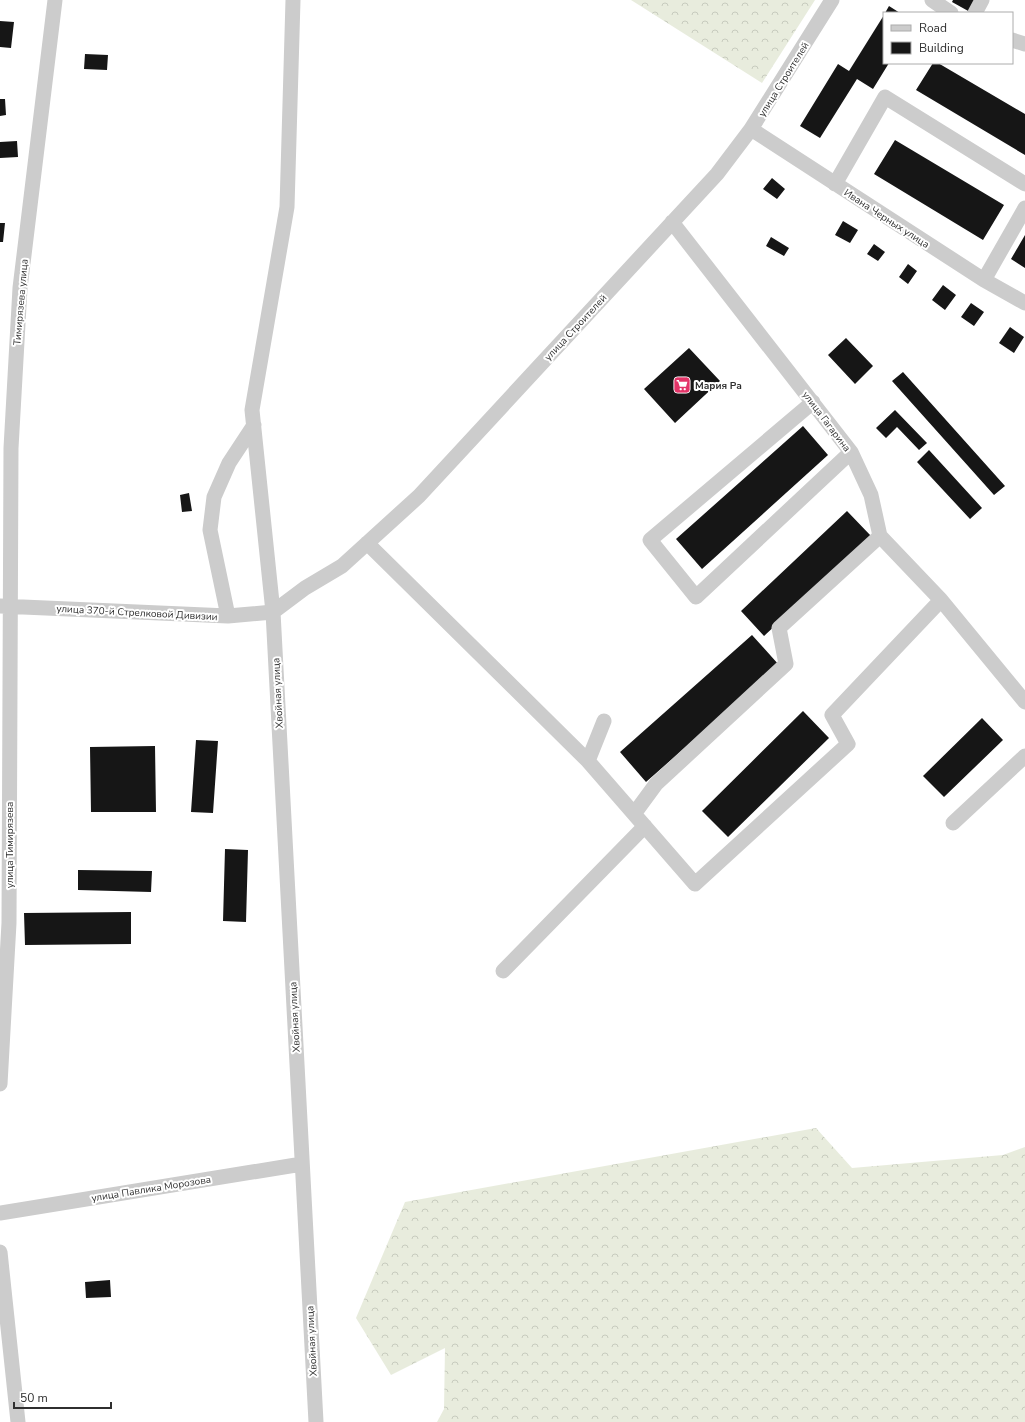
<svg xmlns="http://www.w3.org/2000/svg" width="1025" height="1422" font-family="'Nunito Sans',sans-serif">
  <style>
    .forest { fill: url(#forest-crowns) }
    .building { fill: #161616 }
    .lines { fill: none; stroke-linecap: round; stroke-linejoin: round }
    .minor { stroke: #ccc; stroke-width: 15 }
    .labels { text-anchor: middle; stroke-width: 4; stroke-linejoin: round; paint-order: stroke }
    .street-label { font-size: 10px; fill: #2f2f2f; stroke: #fff }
    .poi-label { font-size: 10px; font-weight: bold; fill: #2f2f2f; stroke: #fff; text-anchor: start }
  </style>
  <defs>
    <pattern id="forest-crowns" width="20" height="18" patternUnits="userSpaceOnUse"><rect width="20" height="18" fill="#e8ecdd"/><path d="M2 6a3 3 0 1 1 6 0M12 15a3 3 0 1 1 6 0" fill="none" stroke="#c7cbbe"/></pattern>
  </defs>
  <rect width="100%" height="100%" fill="#fff"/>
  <path class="forest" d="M631,0H815L762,83Z
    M816,1128L852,1168L1003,1155L1025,1147V1422H437L444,1409L445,1348L391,1375L356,1318L405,1202Z"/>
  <path class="building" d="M953,0H977L970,12L952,2Z
    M889,6L900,13H885Z
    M884,15V63H889L873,89L857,79L820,138L800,126L838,64L849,71Z
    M0,21L14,22L11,48L0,47Z
    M85,54L108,55L107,70L84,69Z
    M933,63H938L1025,114V155L916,90Z
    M0,99H5L6,115L0,116Z
    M895,140L1004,205L983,240L874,174Z
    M17,141L18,157L0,158V142Z
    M772,178L785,189L777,199L763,189Z
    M843,221L858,230L850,243L835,235Z
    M0,223H5L3,242H0Z
    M1025,235V268L1011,259Z
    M771,237L789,248L784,256L766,246Z
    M874,244L885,252L878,261L867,254Z
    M908,264L917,271L908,284L899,277Z
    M943,285L956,295L945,310L932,300Z
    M971,303L984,312L974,326L961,317Z
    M1010,327L1024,337L1014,353L999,343Z
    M846,338L873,366L855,384L828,355Z
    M689,348L720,381L675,423L644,389Z
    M903,372L1005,486L994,495L892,381Z
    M895,410L927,443L919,450L897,427L886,438L876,428Z
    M803,426L828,455L702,569L676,539Z
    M929,450L982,508L970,519L917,462Z
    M189,493L192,511L182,512L180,495Z
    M847,511L871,536L764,636L741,611Z
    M752,635L779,665L646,782L620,752Z
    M803,711L829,738L728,837L702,811Z
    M982,718L1003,740L944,797L923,776Z
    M196,740L218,741L213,813L191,812Z
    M155,746L156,812H91L90,747Z
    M225,849L248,850L246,922L223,921Z
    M78,870L152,871L151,892L78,890Z
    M131,912V944L25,945L24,913Z
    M110,1280L111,1297L86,1298L85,1282Z"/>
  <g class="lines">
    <path class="minor" d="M293,0L287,207L252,410L273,612L316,1422
      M932,0L951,13
      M975,13L982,0
      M1012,40L1025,44
      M751,129L984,280L1025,303
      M835,184L885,97L1025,184
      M672,222L851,452L871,495L880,536L941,600L1025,702
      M984,280L1025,208
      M813,402L650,540L696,597L851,452
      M367,543L588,761
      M0,606L228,616L273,612
      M273,612L305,588L342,566L419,496L717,174L751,129L832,0
      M228,616L210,530L214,497L229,463L254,425
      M604,721L588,761L695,884L848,744L832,715L941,600
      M634,814L656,784L786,664L779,628L880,536
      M953,823L1025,756
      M503,971L645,826
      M0,1084L9,923L11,448L20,288L55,0
      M0,1213L302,1164
      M0,1252L18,1422"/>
  </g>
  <defs>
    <g id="supermarket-square" transform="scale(0.9)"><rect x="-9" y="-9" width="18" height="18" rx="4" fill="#e33468" stroke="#fff"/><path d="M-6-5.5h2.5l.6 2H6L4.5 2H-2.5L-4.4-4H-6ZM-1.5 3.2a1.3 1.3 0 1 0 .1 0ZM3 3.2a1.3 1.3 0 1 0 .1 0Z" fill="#fff"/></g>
  </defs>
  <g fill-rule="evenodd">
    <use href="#supermarket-square" x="682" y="385"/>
  </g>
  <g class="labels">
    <g class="street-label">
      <text transform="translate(783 79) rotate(-58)" y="4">улица Строителей</text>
      <text transform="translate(887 218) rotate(33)" y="4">Ивана Черных улица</text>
      <text transform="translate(20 302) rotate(-85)" y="4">Тимирязева улица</text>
      <text transform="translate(575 327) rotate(-47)" y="4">улица Строителей</text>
      <text transform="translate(827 421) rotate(53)" y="4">улица Гагарина</text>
      <text transform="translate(137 612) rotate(3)" y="4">улица 370-й Стрелковой Дивизии</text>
      <text transform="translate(277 693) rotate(-93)" y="4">Хвойная улица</text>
      <text transform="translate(9 845) rotate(-90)" y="4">улица Тимирязева</text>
      <text transform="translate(294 1017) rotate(-93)" y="4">Хвойная улица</text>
      <text transform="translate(151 1188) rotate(-9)" y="4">улица Павлика Морозова</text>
      <text transform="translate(311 1341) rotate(-93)" y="4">Хвойная улица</text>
    </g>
    <g class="poi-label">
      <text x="695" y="389">Мария Ра</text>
    </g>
  </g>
  <rect x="883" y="12" width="130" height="52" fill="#ffffff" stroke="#acacac"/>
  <rect x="891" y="25" width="20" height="6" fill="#cccccc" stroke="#acacac"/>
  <text x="919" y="32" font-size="12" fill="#2f2f2f">Road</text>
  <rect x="891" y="42" width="20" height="12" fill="#161616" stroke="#acacac"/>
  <text x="919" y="52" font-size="12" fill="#2f2f2f">Building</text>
  <path d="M14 1402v6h97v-6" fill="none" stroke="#2f2f2f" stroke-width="2"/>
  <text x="20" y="1402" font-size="12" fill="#2f2f2f" stroke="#ffffff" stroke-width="3" paint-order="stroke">50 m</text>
</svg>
